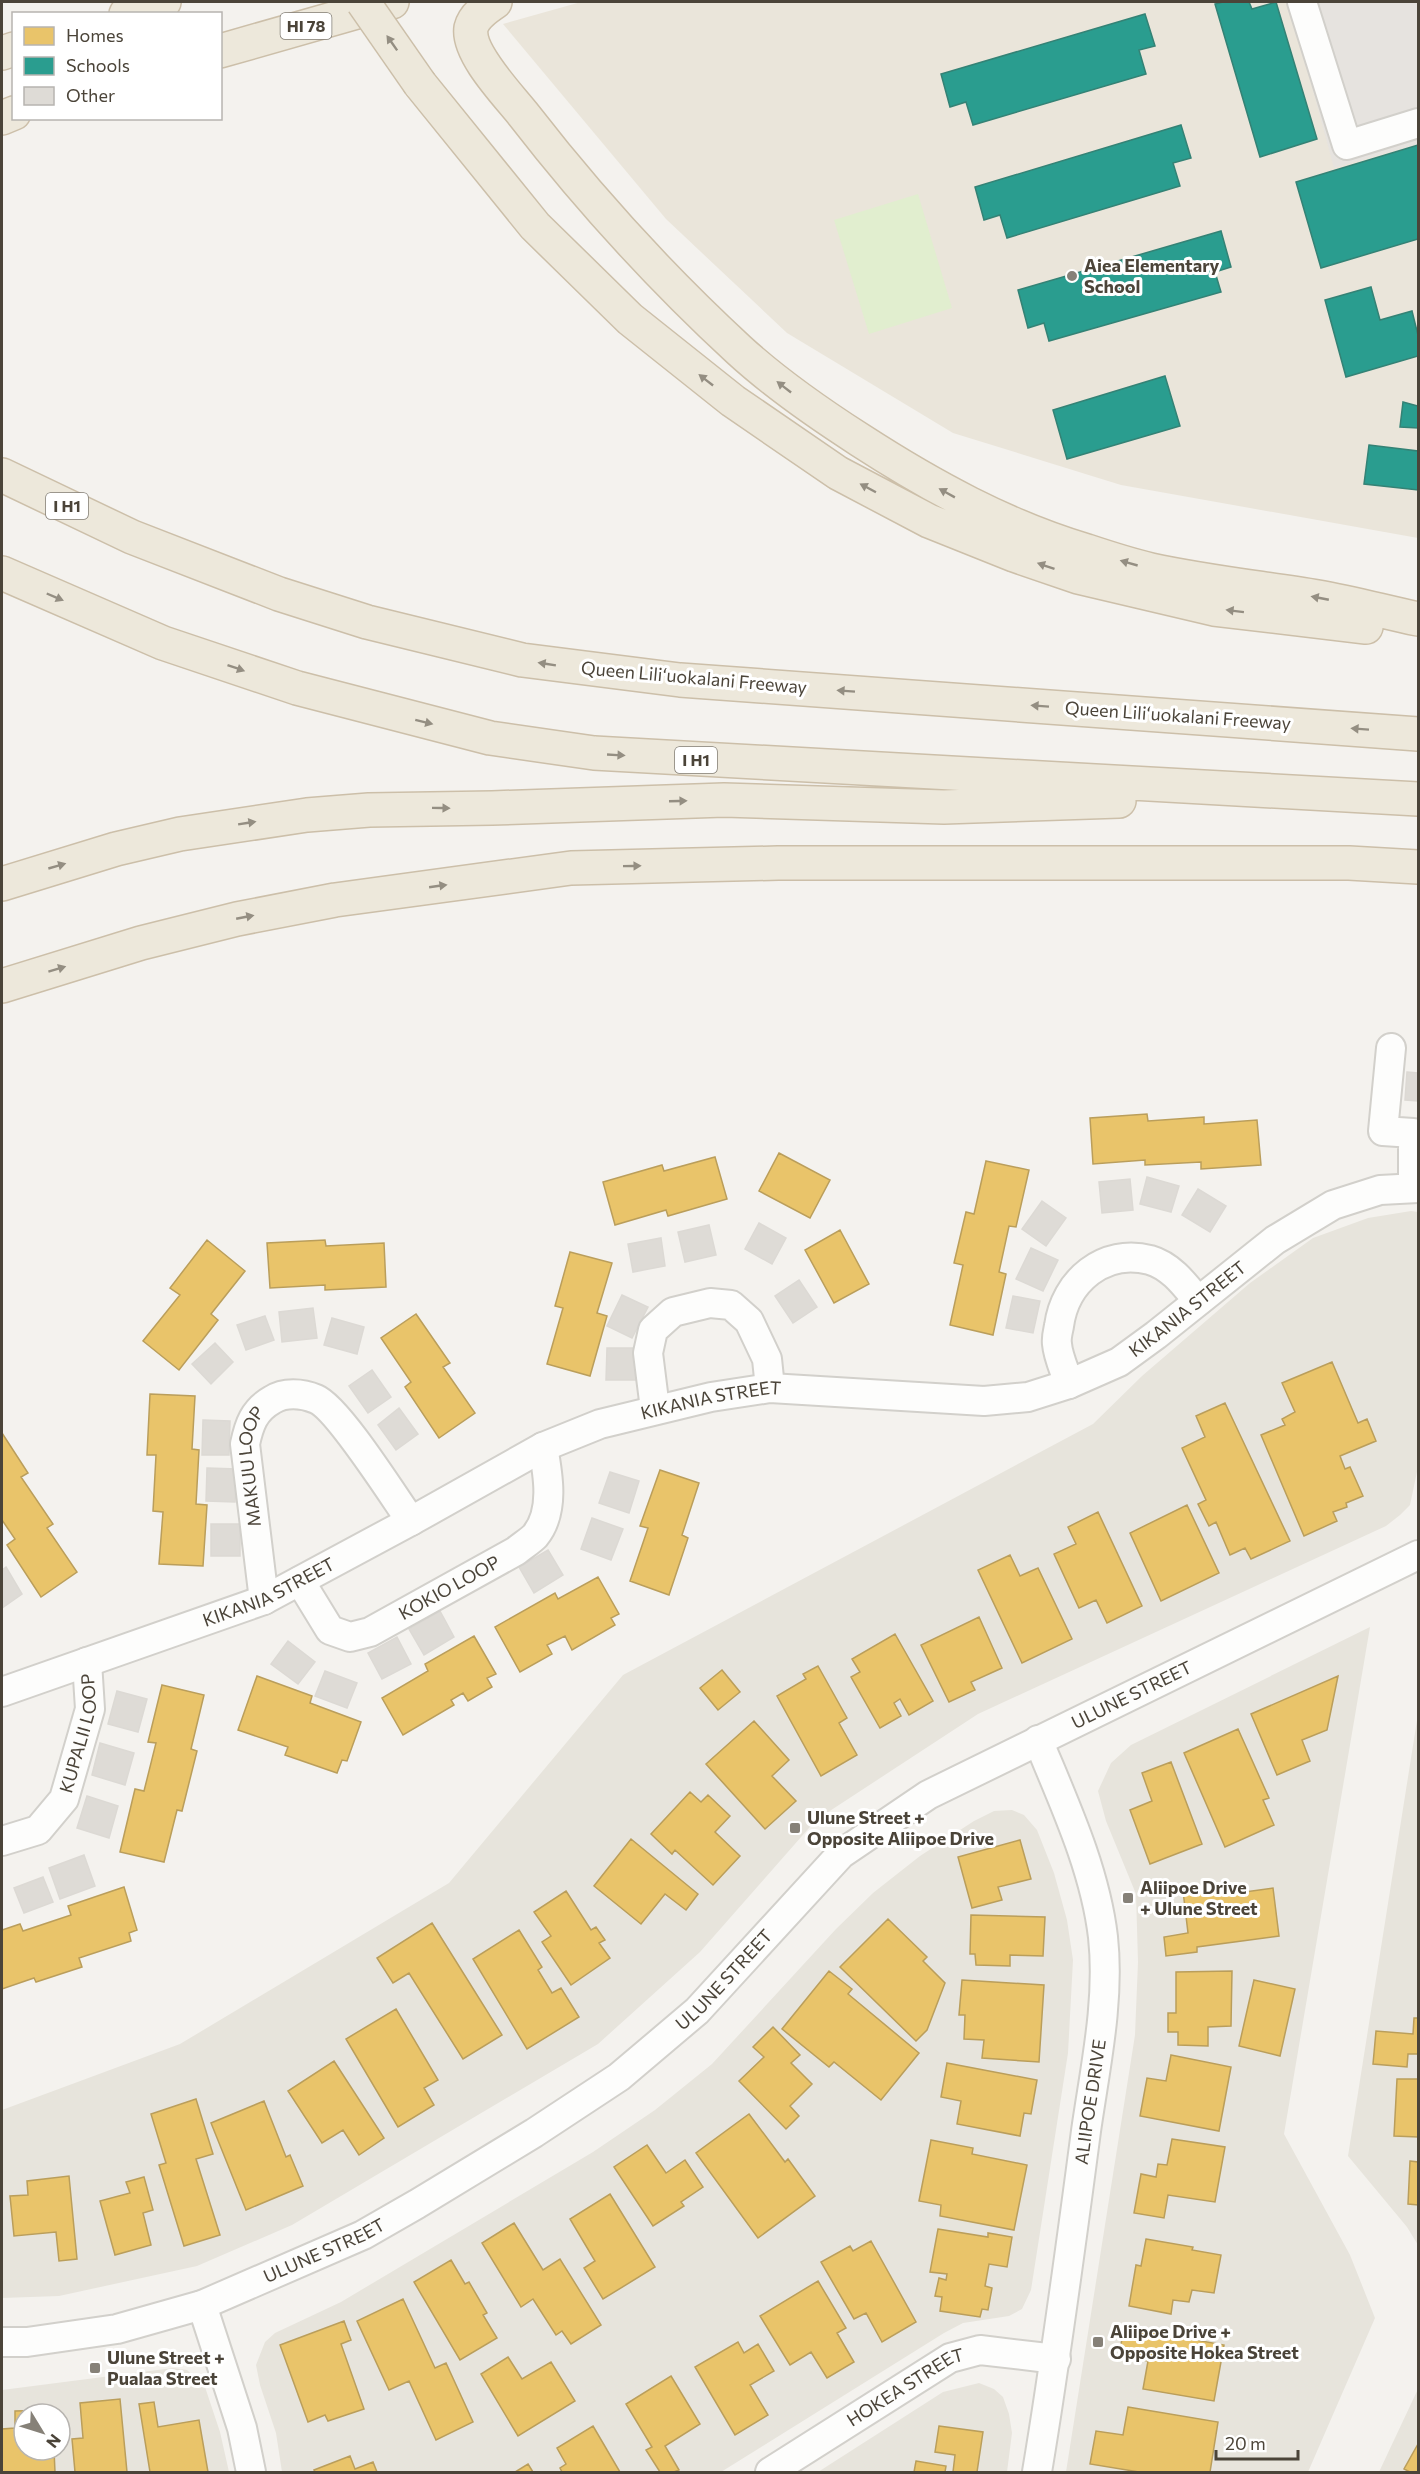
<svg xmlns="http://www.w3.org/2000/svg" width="1420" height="2474" font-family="Commissioner,sans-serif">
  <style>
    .residential { fill: #e7e4dc; fill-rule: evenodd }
    .education { fill: #eae5da }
    .green { fill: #e1eecf }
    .parking { fill: #e6e3df }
    .homes { fill: #e9c46a; stroke: #ba9e5b; stroke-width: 1.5 }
    .schools { fill: #2a9d8f; stroke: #348275; stroke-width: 1.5 }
    .building { fill: #dedbd6; stroke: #dcd9d4; stroke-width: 1.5 }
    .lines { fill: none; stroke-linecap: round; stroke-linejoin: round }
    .minor-casing { stroke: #d2d0cb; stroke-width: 32 }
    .highway-casing { stroke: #ccbfa9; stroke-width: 36 }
    .minor { stroke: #fdfdfc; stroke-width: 28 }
    .highway { stroke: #ede8db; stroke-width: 33 }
    .highway-bridge-casing { stroke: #ccbfa9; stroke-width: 36; stroke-linecap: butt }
    .highway-bridge { stroke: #ede8db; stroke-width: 33 }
    .oneway { fill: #948e82 }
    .poi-dot { fill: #868178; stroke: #fff; stroke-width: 2 }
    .labels { text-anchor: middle; stroke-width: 6; stroke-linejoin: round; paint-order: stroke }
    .shield { fill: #fff; stroke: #817c74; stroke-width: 1.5 }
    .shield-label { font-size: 16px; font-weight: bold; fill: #4b4439 }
    .poi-label { font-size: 18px; font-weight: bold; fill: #4b4439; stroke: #fff; text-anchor: start }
    .street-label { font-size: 18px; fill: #4b4439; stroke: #fff }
  </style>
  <rect width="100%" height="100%" fill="#f4f2ee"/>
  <path class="residential" d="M1411,1211L1418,1212V1467L1410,1505L1400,1515L1386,1526L978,1714L816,1820L700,1952L598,2044L292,2225L197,2266L59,2296L2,2298V2110L180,2044L449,1883L623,1675L1093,1424L1142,1376L1250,1283L1313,1238L1368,1218Z
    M1370,1627L1284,2134L1350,2255L1375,2318L1308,2472H1066L1135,2035L1138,1962L1136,1894L1106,1821L1098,1791L1111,1763L1131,1745Z
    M1418,1714V2245L1407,2227L1348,2156Z
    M1012,1810L1024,1815L1037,1830L1054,1873L1067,1920L1073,1960L1068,2053L1031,2290L1022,2309L1009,2316L963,2323L944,2333L721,2472H282L276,2433L260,2385L256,2365L265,2342L275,2333L341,2302L593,2152L655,2110L712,2064L836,1929L873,1893L920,1856L974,1821L994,1811Z
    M173,2368L187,2370L205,2387L220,2432L229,2472H2V2390ZM24,2414H60V2450H24Z
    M979,2383L994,2389L1003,2397L1009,2414L1012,2433L1007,2472H818L943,2392Z
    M1418,2389V2472H1379Z"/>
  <path class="education" d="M581,2H1418V538L1121,485L953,433L787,333L666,219L503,24Z"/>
  <path class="green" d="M918,194L952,308L869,334L834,220Z"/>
  <path class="parking" d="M1289,2H1418V144L1334,168Z"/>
  <path class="homes" d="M1147,1114L1148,1121L1204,1117V1124L1257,1120L1261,1165L1201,1169V1162L1145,1165V1160L1093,1164L1090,1118Z
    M779,1153L830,1180L810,1218L759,1191Z
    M715,1157L727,1199L668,1216L666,1210L615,1225L603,1182L662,1165L664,1171Z
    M986,1161L1029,1170L1016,1227L1009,1226L999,1272L1006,1274L993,1335L950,1325L963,1265L954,1263L966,1212L974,1214Z
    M840,1230L869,1284L834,1303L805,1250Z
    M207,1240L245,1271L211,1314L218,1320L179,1370L143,1341L180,1295L170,1288Z
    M325,1240L326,1246L384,1243L386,1287L325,1290V1285L270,1288L267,1243Z
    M570,1252L612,1263L597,1313L607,1316L590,1376L547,1364L563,1308L555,1306Z
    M416,1314L450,1363L443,1367L475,1413L439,1438L405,1387L411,1382L381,1338Z
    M1332,1362L1358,1423L1367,1419L1376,1441L1340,1456L1345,1469L1350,1467L1363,1496L1346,1503L1347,1507L1333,1512L1337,1521L1304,1536L1261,1435L1285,1425L1282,1419L1295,1412L1282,1383Z
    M150,1394L195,1396L192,1449L199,1450L196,1504L207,1505L203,1566L159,1564L163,1512L153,1511L156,1455H147Z
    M1225,1403L1290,1541L1251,1559L1245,1548L1230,1555L1216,1522L1209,1526L1198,1504L1206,1500L1182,1448L1205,1437L1196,1416Z
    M2,1433L28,1473L21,1477L53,1524L47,1528L77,1572L41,1597L7,1545L15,1539L2,1520Z
    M660,1470L699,1483L682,1535L688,1538L669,1595L630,1581L648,1528L640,1526Z
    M1187,1505L1219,1573L1161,1601L1130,1533Z
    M1098,1512L1142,1606L1107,1623L1096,1600L1079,1608L1054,1554L1076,1544L1068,1527Z
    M1010,1555L1020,1576L1038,1568L1072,1639L1022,1663L978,1570Z
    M598,1577L619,1614L611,1618L615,1625L572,1650L565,1636L547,1645L552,1654L520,1672L495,1627L555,1593L558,1599Z
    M979,1617L1002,1668L971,1682L975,1690L949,1702L921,1645Z
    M895,1634L933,1701L909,1715L900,1699L894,1703L901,1716L880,1728L851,1677L860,1672L852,1659Z
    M474,1636L496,1674L487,1678L492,1687L468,1701L463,1693L451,1700L454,1705L403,1735L382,1698L428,1671L425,1664Z
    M818,1666L847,1718L839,1723L857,1755L821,1776L777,1696L806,1679L803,1674Z
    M722,1670L740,1692L718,1710L700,1688Z
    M257,1676L312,1696L310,1703L361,1722L347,1761L342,1760L337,1773L285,1755L288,1747L238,1730Z
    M1338,1676L1327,1730L1302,1740L1310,1761L1277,1775L1251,1714Z
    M162,1685L204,1695L191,1749L197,1751L182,1811L177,1810L164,1862L120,1852L135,1789L144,1791L156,1743L148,1742Z
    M754,1721L789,1760L772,1776L796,1801L765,1829L706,1764Z
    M1238,1729L1269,1798L1263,1800L1274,1825L1225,1847L1184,1753Z
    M1171,1762L1202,1844L1150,1864L1130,1810L1152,1801L1142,1773Z
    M690,1792L701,1802L708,1795L730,1816L715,1832L740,1856L713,1885L675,1850L672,1854L651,1834Z
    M631,1839L698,1894L686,1910L665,1894L641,1924L594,1886Z
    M1020,1840L1031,1879L998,1887L1002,1900L972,1908L958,1857Z
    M1222,1885L1223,1895L1273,1888L1279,1936L1197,1947V1952L1166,1956L1164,1937L1188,1933L1183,1891Z
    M124,1887L137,1930L129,1933L131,1941L79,1958L82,1967L36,1982L34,1978L2,1989V1930L20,1924L23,1931L71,1915L68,1906Z
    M566,1891L591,1930L596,1927L605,1940L599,1943L610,1958L571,1985L542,1942L551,1936L534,1912Z
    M971,1915L1045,1917L1043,1956L1010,1955V1966L976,1965L975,1954H970Z
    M888,1919L927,1957L923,1961L945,1983L927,2030L916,2041L840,1967Z
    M432,1923L502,2035L463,2059L409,1973L393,1983L377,1958Z
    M519,1930L542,1967L538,1970L552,1993L561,1988L579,2017L527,2049L473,1959Z
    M829,1971L852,1989L848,1994L919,2053L881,2100L834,2062L829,2067L782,2029Z
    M1232,1971L1231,2026L1208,2027V2046L1178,2045V2032H1168V2013H1176V1972Z
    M962,1980L1044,1985L1039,2062L982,2058L984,2040L964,2039L965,2015H959Z
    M1254,1980L1295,1989L1280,2056L1239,2046Z
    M396,2009L438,2080L424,2088L434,2105L398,2127L346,2039Z
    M1414,2018H1418V2054H1408L1407,2067L1373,2064L1376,2031L1413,2034Z
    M773,2027L800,2055L791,2063L812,2084L790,2106L799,2116L786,2129L739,2081L764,2057L753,2047Z
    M1171,2055L1231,2067L1219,2131L1140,2116L1147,2078L1166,2081Z
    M334,2061L384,2138L359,2155L343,2130L322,2143L288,2091Z
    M947,2063L1037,2080L1031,2114L1024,2113L1020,2136L957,2124L961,2101L941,2097Z
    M1397,2079H1418V2137L1394,2136Z
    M196,2099L213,2154L196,2159L220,2235L184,2246L159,2165L166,2163L151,2114Z
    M264,2101L286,2157L290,2155L303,2186L246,2210L211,2123Z
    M749,2114L785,2162L788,2159L815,2196L758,2238L696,2153Z
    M1172,2139L1225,2147L1215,2202L1168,2195L1164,2218L1134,2213L1141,2174L1156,2177L1158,2164L1167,2165Z
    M931,2140L973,2148L972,2154L1027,2165L1014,2230L940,2216L941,2205L919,2201Z
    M647,2145L666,2173L685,2160L703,2187L681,2202L684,2206L653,2226L614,2167Z
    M1410,2161L1418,2162V2205L1408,2204Z
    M69,2176L77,2259L59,2261L56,2232L14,2236L10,2196L28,2195L27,2181Z
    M144,2177L153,2210L143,2213L151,2245L115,2255L100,2201L130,2193L126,2182Z
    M610,2194L655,2267L603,2299L584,2268L595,2261L570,2219Z
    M514,2223L543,2270L560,2259L601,2325L571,2344L562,2331L556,2335L533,2299L521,2307L482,2243Z
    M938,2229L988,2237V2233L1012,2237L1007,2267L989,2264L985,2286L992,2288L988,2310L982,2309L980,2317L940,2311L942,2297L935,2296L939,2278L946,2280L947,2274L930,2272Z
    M1146,2239L1193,2247L1192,2250L1221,2255L1214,2293L1192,2290L1189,2302L1173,2300L1171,2314L1129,2306L1136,2265L1141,2266Z
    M871,2241L916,2322L882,2342L866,2313L854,2319L821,2262L850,2246L853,2251Z
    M451,2260L465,2284L469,2282L487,2313L483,2315L497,2338L460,2360L414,2282Z
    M818,2281L846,2328L837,2333L854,2362L827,2378L811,2352L790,2365L760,2316Z
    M403,2299L435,2368L446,2363L473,2422L436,2440L409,2381L389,2390L357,2321Z
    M344,2321L351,2340L341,2344L364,2409L328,2421L325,2415L308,2422L280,2345Z
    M1124,2327L1224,2345L1214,2401L1143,2389L1148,2361L1119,2356Z
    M738,2342L744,2353L758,2344L774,2371L750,2385L768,2415L735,2435L695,2367Z
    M508,2357L522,2379L551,2362L575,2401L518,2436L481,2374Z
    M671,2376L700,2424L665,2446L679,2470L674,2472H660L646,2450L652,2447L626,2404Z
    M120,2399L127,2472H75L72,2439L83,2438L80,2403Z
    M154,2402L158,2427L199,2420L208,2472H150L139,2404Z
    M1128,2407L1218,2422L1210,2472H1139L1090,2464L1096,2431L1123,2435Z
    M53,2410V2414H24V2450H54L55,2472H2V2429L15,2428V2411Z
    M593,2426L620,2472H562L560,2468L566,2464L557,2448Z
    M939,2426L983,2432L977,2472H953L955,2455L935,2452Z
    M1418,2444V2472H1410L1404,2469Z
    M350,2456L355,2469L373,2462L377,2472H315L314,2470Z
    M916,2461L946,2466L945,2472H914Z
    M528,2464L533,2472H515Z"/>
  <path class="schools" d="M1223,2H1249L1252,9L1276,2L1317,139L1260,157L1215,4Z
    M1145,14L1155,46L1139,50L1146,74L973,125L966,102L950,107L941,74Z
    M1181,125L1191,158L1173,163L1180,186L1007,238L1000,215L984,220L975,187Z
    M1418,145V239L1321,268L1296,182Z
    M1221,231L1231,267L1215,272L1221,292L1049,341L1044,323L1028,328L1018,290Z
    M1371,287L1380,320L1412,311L1418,335V356L1346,377L1325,300Z
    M1165,376L1180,426L1067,459L1053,410Z
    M1403,402L1418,406V428L1400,427Z
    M1369,445L1418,451V490L1364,484Z"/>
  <path class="building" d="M1407,1072L1418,1073V1101L1405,1100Z
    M1147,1177L1179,1186L1171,1212L1140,1204Z
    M1130,1179L1133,1210L1102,1213L1099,1182Z
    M1198,1189L1226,1206L1210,1232L1182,1215Z
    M1042,1201L1066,1218L1046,1246L1022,1229Z
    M759,1223L786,1238L772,1264L745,1249Z
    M709,1225L716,1255L685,1262L678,1232Z
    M661,1238L665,1266L633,1272L628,1244Z
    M1031,1248L1058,1260L1043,1291L1016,1279Z
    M799,1280L817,1307L793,1323L775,1296Z
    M622,1295L648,1307L632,1338L607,1326Z
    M1013,1296L1040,1301L1033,1333L1006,1328Z
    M313,1308L317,1338L282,1342L279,1312Z
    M265,1316L274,1340L246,1350L237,1325Z
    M332,1318L364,1327L357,1354L324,1345Z
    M215,1343L233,1362L211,1384L192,1364Z
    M607,1348H636V1380H606Z
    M372,1370L391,1397L368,1413L349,1386Z
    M399,1408L418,1434L396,1450L378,1425Z
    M203,1420L230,1421L229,1455H202Z
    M207,1468L237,1469L235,1502L206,1501Z
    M610,1472L639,1481L629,1513L599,1503Z
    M592,1518L623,1529L611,1560L581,1549Z
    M211,1524H240V1556H211Z
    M548,1550L563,1575L534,1593L519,1567Z
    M6,1567L22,1594L2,1608V1570Z
    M440,1611L454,1637L424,1655L409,1629Z
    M397,1637L411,1664L382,1679L368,1653Z
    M288,1641L315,1662L298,1684L271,1664Z
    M325,1671L357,1683L347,1708L315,1696Z
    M117,1691L147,1699L138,1732L108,1724Z
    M100,1743L134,1753L125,1785L92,1775Z
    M87,1796L118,1806L109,1838L77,1828Z
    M84,1855L95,1886L60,1899L49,1868Z
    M43,1877L53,1902L24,1913L14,1888Z"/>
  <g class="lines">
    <g class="minor-casing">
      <g id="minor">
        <path d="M1302,2L1347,145L1418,123"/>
        <path d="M1391,1048L1383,1131L1413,1133V1188"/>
        <path d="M1069,1384C1065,1371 1058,1357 1057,1344C1056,1338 1058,1331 1059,1326C1065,1281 1104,1248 1150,1260C1171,1266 1185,1285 1198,1301"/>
        <path d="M655,1409L648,1353L653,1330L673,1312L710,1303L731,1305L749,1321L767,1359L770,1388"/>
        <path id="s1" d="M300,1581L330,1630L350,1637L370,1632L516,1551C522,1546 530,1541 535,1536C555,1512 548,1474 543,1447"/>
        <path id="s2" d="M264,1600L245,1444C249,1425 254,1410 272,1400C284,1392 302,1393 316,1399C338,1408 394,1497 411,1521"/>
        <path id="s3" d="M2,1692L264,1600L411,1521L543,1447L600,1424L711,1397L770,1388L984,1401L1028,1397L1069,1384L1119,1362L1156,1335L1275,1240L1333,1205L1380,1190L1418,1188"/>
        <path id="s4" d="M2,1841L38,1830L64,1799L90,1709L87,1662"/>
        <path d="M202,2305L242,2428L251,2472"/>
        <path id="s5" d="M2,2342H27L117,2329L202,2305L363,2235L417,2204L534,2133L619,2077L697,2011L841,1854L928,1795L1418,1555"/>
        <path id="s6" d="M770,2472L950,2358L980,2350L1056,2359"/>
        <path id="s7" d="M1037,2472C1056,2359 1071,2245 1086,2131C1095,2068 1110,2001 1103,1937C1095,1869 1064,1803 1038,1740"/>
      </g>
    </g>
    <g class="highway-casing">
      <path id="highway" d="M495,2C486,8 474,16 471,28C467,53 508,95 523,114C588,198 661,278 739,350C776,384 818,413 860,440C931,486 1006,527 1087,551C1108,558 1130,565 1151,570C1206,582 1263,588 1318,597C1352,603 1385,612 1418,619
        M126,14L164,2
        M220,51L392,2
        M2,53L14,49
        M420,84L535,226L630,319L733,401L838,473L929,521L1014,555L1078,577L1214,609L1366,627
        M2,118L14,113
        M2,475L132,537L279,594L367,622L522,660L680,680L1418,734
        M2,573L163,643L297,688L490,738L594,753L1418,799
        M2,884L116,849L180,834L307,815L369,810L492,808L724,800L944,807L1119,801
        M2,986L141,943L237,919L335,900L571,868L778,863H1349L1418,867"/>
    </g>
    <use href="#minor" class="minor"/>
    <use href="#highway" class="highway"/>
    <g class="highway-bridge-casing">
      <path id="highway-bridge" d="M363,2L420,84"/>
    </g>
    <use href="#highway-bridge" class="highway-bridge"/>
  </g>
  <defs><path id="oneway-solid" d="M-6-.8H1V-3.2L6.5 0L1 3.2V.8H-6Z" transform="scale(1.5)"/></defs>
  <g class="oneway">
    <use href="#oneway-solid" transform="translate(392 43) rotate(-125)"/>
    <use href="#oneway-solid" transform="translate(706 380) rotate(-142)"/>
    <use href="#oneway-solid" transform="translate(784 387) rotate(-142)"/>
    <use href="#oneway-solid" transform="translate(868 488) rotate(-152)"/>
    <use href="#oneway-solid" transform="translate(947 493) rotate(-151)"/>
    <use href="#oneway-solid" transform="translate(1129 563) rotate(-164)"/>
    <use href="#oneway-solid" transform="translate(1046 566) rotate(-161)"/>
    <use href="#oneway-solid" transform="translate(55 597) rotate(23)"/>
    <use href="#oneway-solid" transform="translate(1320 598) rotate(-169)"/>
    <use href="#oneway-solid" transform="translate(1235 611) rotate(-173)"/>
    <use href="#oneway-solid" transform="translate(547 664) rotate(-171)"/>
    <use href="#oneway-solid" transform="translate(236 668) rotate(19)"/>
    <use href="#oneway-solid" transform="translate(846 691) rotate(-176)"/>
    <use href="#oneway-solid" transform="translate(1040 706) rotate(-176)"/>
    <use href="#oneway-solid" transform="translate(424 722) rotate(14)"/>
    <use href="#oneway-solid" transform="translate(1360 729) rotate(-176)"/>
    <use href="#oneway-solid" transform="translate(616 755) rotate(3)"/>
    <use href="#oneway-solid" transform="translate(678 801) rotate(-2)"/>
    <use href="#oneway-solid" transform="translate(441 808) rotate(1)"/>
    <use href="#oneway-solid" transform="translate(247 823) rotate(-9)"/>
    <use href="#oneway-solid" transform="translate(57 866) rotate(-16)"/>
    <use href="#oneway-solid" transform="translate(632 866) rotate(-1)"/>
    <use href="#oneway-solid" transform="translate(438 886) rotate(-8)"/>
    <use href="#oneway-solid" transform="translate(245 917) rotate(-11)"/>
    <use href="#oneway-solid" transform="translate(57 969) rotate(-17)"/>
  </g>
  <g class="poi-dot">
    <circle cx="1072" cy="276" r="6"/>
    <rect x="789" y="1822" width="12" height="12" rx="3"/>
    <rect x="1122" y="1892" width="12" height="12" rx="3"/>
    <rect x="1092" y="2336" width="12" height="12" rx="3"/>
    <rect x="89" y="2362" width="12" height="12" rx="3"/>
  </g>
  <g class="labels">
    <g class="shield">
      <rect x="280.5" y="13" width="51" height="26" rx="4.5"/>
      <rect x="46" y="493" width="42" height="26" rx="4.5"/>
      <rect x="675" y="747" width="42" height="26" rx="4.5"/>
    </g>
    <g class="shield-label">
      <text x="306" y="32">HI 78</text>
      <text x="67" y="512">I H1</text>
      <text x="696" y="766">I H1</text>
    </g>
    <g class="poi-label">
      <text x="1084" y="272">Aiea Elementary<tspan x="1084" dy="21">School</tspan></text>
      <text x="807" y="1824">Ulune Street +<tspan x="807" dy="21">Opposite Aliipoe Drive</tspan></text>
      <text x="1140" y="1894">Aliipoe Drive<tspan x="1140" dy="21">+ Ulune Street</tspan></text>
      <text x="1110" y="2338">Aliipoe Drive +<tspan x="1110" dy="21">Opposite Hokea Street</tspan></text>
      <text x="107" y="2364">Ulune Street +<tspan x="107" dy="21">Pualaa Street</tspan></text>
    </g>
    <g class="street-label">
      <text transform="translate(694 678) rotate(5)" y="6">Queen Liliʻuokalani Freeway</text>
      <text transform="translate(1178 716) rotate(4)" y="6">Queen Liliʻuokalani Freeway</text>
      <text dy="6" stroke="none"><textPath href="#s3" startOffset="1274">KIKANIA STREET</textPath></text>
      <text dy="6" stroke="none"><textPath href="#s3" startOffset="771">KIKANIA STREET</textPath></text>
      <text dy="6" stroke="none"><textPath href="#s2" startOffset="135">MAKUU LOOP</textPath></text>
      <text dy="6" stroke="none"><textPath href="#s1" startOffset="190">KOKIO LOOP</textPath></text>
      <text dy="6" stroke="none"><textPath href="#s3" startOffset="285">KIKANIA STREET</textPath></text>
      <text dy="6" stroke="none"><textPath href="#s5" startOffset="1328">ULUNE STREET</textPath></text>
      <text dy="6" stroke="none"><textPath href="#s4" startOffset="146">KUPALII LOOP</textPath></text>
      <text dy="6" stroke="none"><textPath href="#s5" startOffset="824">ULUNE STREET</textPath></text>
      <text dy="6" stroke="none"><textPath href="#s7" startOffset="374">ALIIPOE DRIVE</textPath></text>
      <text dy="6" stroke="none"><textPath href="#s5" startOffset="338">ULUNE STREET</textPath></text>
      <text dy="6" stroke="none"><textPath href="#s6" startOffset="160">HOKEA STREET</textPath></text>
    </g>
  </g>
  <rect width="1420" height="2474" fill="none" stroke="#4b4439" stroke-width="6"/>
  <rect x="12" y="12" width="210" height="108" fill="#ffffff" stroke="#b7b4b0" stroke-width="1.5"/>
  <rect x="24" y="27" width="30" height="18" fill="#e9c46a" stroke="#b7b4b0" stroke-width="1.5"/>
  <text x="66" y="42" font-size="18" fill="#4b4439">Homes</text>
  <rect x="24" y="57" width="30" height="18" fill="#2a9d8f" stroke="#b7b4b0" stroke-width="1.5"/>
  <text x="66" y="72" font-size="18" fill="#4b4439">Schools</text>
  <rect x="24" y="87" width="30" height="18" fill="#dedbd6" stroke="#b7b4b0" stroke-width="1.5"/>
  <text x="66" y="102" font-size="18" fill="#4b4439">Other</text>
  <g transform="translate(42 2432) rotate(128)"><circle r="28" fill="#ffffff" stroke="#b7b4b0" stroke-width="1.5"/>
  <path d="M0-4.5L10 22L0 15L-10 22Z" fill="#868178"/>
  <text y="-9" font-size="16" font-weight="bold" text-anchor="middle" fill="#4b4439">N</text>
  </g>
  <path d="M1216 2450v9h82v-9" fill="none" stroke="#4b4439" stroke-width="3"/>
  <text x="1225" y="2450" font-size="18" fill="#4b4439" stroke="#ffffff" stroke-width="4.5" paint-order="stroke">20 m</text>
</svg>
